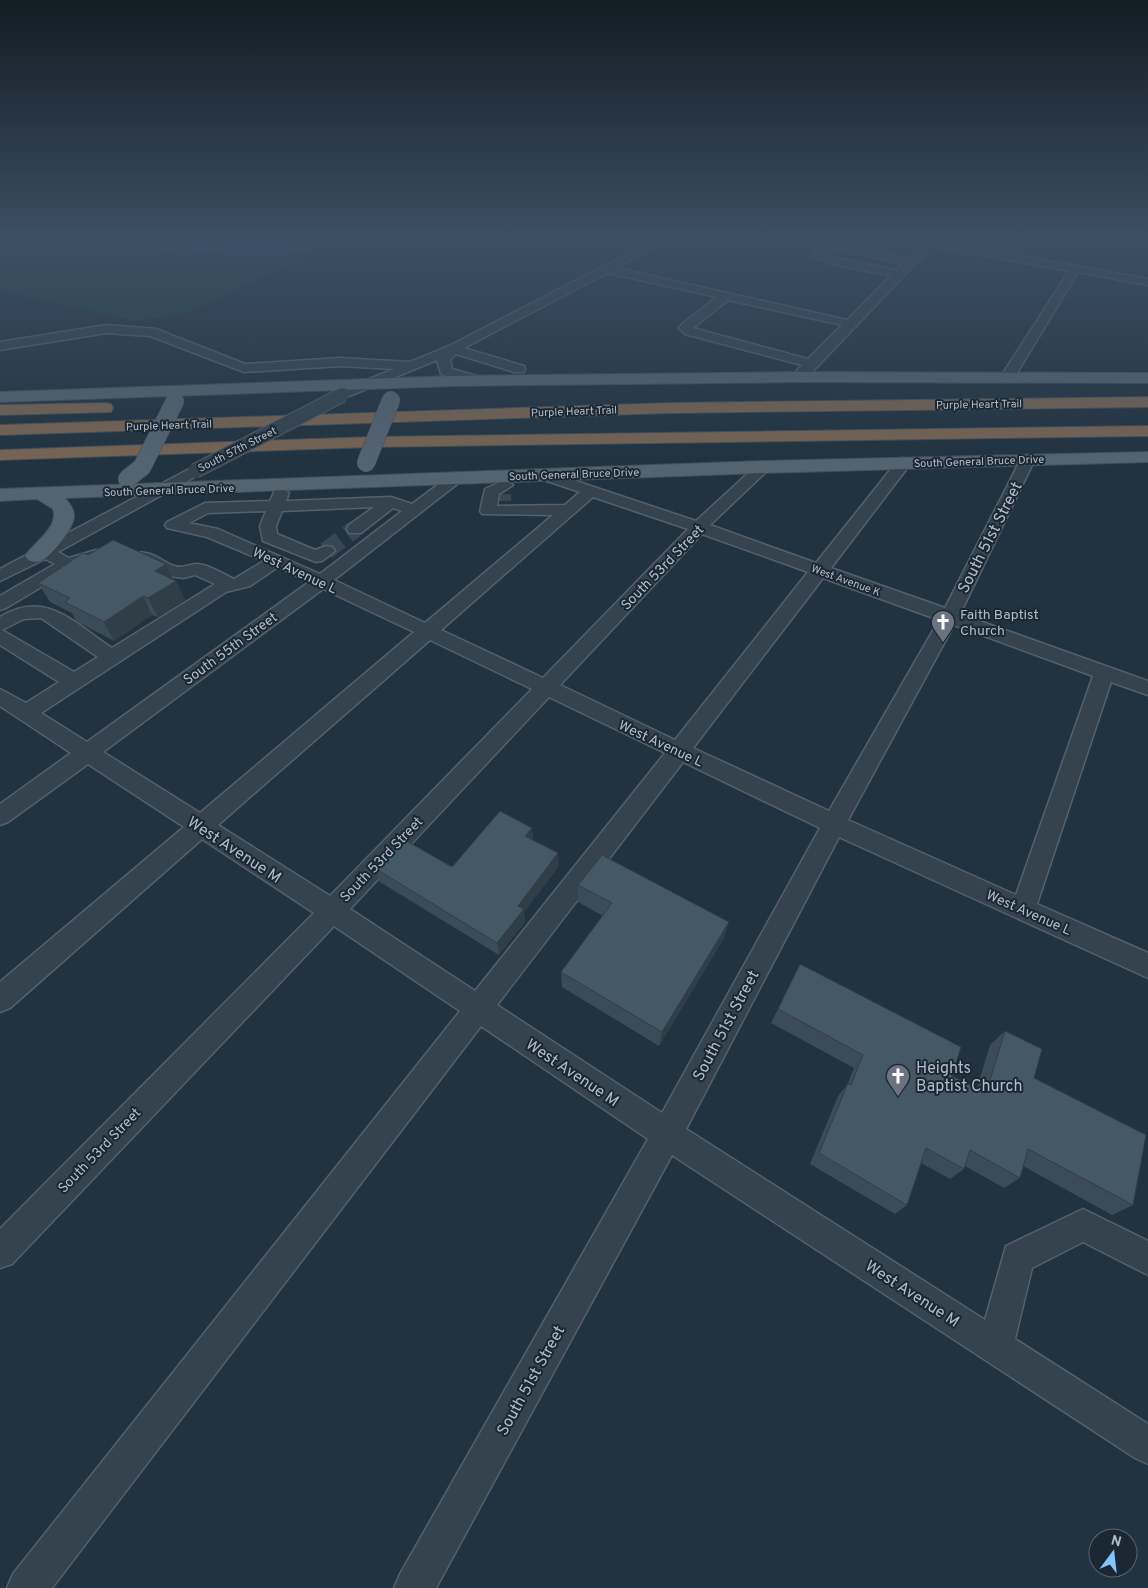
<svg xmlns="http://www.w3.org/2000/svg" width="1148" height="1588" font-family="Overpass,sans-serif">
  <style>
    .green { fill: #234140 }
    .water { fill: #335068 }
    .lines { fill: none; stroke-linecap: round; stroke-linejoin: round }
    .stream { stroke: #335068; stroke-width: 3 }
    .minor-tunnel-far1 { stroke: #374755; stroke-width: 14; stroke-dasharray: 14 7; stroke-linecap: butt }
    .minor-tunnel { stroke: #374755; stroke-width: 18; stroke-dasharray: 18 9; stroke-linecap: butt }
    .minor-casing { stroke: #54616d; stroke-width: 3 }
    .major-casing { stroke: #424f5b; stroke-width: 2 }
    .highway-casing { stroke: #414e5a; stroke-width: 2 }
    .minor { fill: #35434f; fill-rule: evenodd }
    .major { fill: #536370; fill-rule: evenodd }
    .highway { fill: #766352; fill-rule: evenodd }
    .minor-bridge-casing { stroke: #54616d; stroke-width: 16; stroke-linecap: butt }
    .major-bridge-casing { stroke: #424f5b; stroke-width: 19; stroke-linecap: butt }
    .minor-bridge { stroke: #35434f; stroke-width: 14 }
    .major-bridge { stroke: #536370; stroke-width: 18 }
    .wall { fill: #3b4c58 }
    .shaded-wall { fill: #303e47 }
    .building { fill: #455866; stroke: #303e47 }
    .labels { text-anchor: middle; stroke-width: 4; stroke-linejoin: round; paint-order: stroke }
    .far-street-label { font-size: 11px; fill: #b1beca; stroke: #1b2834 }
    .street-label { font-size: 14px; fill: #b1beca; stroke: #1b2834 }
    .poi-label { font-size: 14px; fill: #b1beca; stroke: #1b2834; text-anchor: start }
    .near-street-label { font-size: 16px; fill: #b1beca; stroke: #1b2834 }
    .near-poi-label { font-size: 16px; fill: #b1beca; stroke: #1b2834; text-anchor: start }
  </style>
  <rect width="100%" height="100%" fill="#213240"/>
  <path class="green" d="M0,237H403L317,251L189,312L137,321L0,291Z"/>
  <path class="water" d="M186,237H217L214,242L220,245H281L307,237H330C304,262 247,256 214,253C203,252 191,255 179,255L187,248L189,238Z"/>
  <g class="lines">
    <path class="stream" d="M107,237L172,250H191"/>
    <path class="minor-tunnel-far1" d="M504,494V501"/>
    <path class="minor-tunnel" d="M326,551L355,529"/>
    <g class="minor-casing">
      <path id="minor" d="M660,237H672L616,268L847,320L891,276L833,264L815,257L814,255L823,245H844L908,258L923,244L897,237H916L1148,279V285L1078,272L1014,378L1007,382L1000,378L1069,271L932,246L817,367L803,380L798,381L791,377L802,365L685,334L679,328L681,325L717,297L607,273L464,348L524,366L525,369L524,372H514L456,354L450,360L452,369L484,378L486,381L479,385L441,374L437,360L342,399L337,398L335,395L337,392L394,369L340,366L244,372L150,336L106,333L0,350V342L106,325L156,329L245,364L340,358L410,362L449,346ZM830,250L844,251L903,264L896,270L836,258L826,254ZM728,300L842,325L808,359L693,328Z
        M1028,455L1035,459L960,614L1148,681V695L1111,682L1037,904L1148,953V978L839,837L686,1129L985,1320L1006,1246L1083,1209L1148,1241V1275L1083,1242L1032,1268L1015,1339L1148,1424V1464L1135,1458L672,1155L436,1588H394L400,1574L648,1139L481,1026L52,1588H7L13,1574L460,1011L334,926L12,1264L0,1268V1229L314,913L202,839L10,1008L0,1012V982L184,827L88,764L8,822L0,825V804L71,753L0,706V689L26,703L59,682L0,645V617C46,589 74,623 112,648L215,584L195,575L183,578L164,575L137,561L134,557L137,553C151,550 161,561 174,566C182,569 188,564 197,564C208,564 223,574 234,579L264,561L207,537L167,528L165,525L167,522L205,503L270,501L275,490L281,488L289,493L286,501L391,497L412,504L451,475L456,473L464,478L461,481L334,580L425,623L553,515L482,514L480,511L485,489L505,480L513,485L499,494L497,506L565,505L580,492L538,478L535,475L543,470L696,521L758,464H768L771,467L768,470L710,525L816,563L898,460L903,458L911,463L831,568L945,608L1021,459ZM593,497L688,529L543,678L441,630ZM374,507L349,525L347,529L349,533H361L393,508L402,511L320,574L218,529L189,523L208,513L266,511L260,526L263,541L316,562L322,561L335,551L332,547L326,546L315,550L277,534L276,526L282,511ZM702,534L808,572L675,740L560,685ZM278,567L309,582L87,742L41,713L226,592L250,586ZM823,578L939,620L829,811L693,748ZM323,589L414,632L200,813L103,752ZM41,618L98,657L74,672L2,630L24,619ZM954,625L1093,676L1016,895L848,820ZM430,640L532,689L330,896L218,825ZM549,697L665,753L475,991L350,909ZM683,762L820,828L662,1113L497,1005Z
        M195,466L200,468L203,471L200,474L58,552L69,558L96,550L102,551L105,555L102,559L73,568L6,608L0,610V596L55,564L45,559L0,581V569Z"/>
    </g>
    <g class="major-casing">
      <path id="major" d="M798,372L1148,373V383L798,382L453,386L0,402V392L453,376Z
        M1148,452V462L763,473L65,498C69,503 74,508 74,515C75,527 53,554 43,560C38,563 33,562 28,560L25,556C34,542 59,528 53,509L37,499L0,501V489L763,461Z"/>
    </g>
    <g class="highway-casing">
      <path id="highway" d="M1148,397V407L671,413L0,435V425L671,403Z
        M105,403L111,404L113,408L111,412L0,415V405Z
        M1148,426V436L372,447L0,460V450L372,437Z"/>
    </g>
    <use href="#minor" class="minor"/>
    <use href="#major" class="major"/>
    <use href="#highway" class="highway"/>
    <g class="minor-bridge-casing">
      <path id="minor-bridge" d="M195,471L342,395"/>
    </g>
    <g class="major-bridge-casing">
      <path id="major-bridge" d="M366,463L391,400
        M127,479L142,467L175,401"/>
    </g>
    <use href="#minor-bridge" class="minor-bridge"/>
    <use href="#major-bridge" class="major-bridge"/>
  </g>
  <path class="wall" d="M166,564L173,579L176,581L185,600L158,617L152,615L114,641L76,621L72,613L50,602L38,583Z
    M532,828L533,840L559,866L524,912L525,922L499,955L380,882L376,869L452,867Z
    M578,885L724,938L659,1046L562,987L561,972L603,916L578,902Z
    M778,1009L952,1076L977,1088L990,1045L1005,1031L1034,1078L1133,1205L1112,1215L1023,1166L1020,1178L1004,1188L965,1166L964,1169L950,1179L921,1163L907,1205L895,1214L810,1164L838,1096L847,1085L854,1068L771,1023Z"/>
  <path class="shaded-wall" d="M166,564L174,582L176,581L185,600L158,617L148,598L155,571Z
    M143,596L152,615L114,641L104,622Z
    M532,828L533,841L525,836Z
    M558,853L559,866L524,912L525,922L499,955L497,943L518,906Z
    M729,922L724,938L659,1046L662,1032Z"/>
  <path class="building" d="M113,540L166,564L155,571L176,581L148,598L143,596L104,622L65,602L70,598L38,583L83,553L88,555Z
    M500,811L532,828L525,836L558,853L518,906L524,909L497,943L376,869L405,840L452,867Z
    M602,855L729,922L662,1032L561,972L612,903L578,885Z
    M800,964L961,1047L952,1076L986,1093L1005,1031L1042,1049L1034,1078L1146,1135L1133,1205L1028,1149L1020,1178L970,1150L964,1169L926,1148L907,1205L819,1153L848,1083L851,1085L863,1055L778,1009Z"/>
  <linearGradient id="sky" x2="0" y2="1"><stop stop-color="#121c23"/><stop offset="0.52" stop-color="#3d4f64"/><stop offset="1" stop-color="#3d4f64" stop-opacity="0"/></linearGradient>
  <rect width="1148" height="459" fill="url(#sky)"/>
  <defs>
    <g id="church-pin" transform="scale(1.25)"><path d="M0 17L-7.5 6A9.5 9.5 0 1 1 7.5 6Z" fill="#6b7280" stroke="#1b2834"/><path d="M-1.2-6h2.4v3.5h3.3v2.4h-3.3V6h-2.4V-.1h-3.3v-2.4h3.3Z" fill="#fff"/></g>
  </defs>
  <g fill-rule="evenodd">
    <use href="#church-pin" x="943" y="622"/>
    <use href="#church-pin" x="898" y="1076"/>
  </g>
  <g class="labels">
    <g class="far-street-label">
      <text transform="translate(979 404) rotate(-1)" y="4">Purple Heart Trail</text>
      <text transform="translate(574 411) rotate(-2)" y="4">Purple Heart Trail</text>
      <text transform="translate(169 425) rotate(-2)" y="4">Purple Heart Trail</text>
      <text transform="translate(237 449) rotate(-27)" y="4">South 57th Street</text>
      <text transform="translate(979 461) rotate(-2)" y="4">South General Bruce Drive</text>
      <text transform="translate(574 474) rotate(-2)" y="4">South General Bruce Drive</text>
      <text transform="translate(169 490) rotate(-2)" y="4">South General Bruce Drive</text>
      <text transform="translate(846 580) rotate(20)" y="4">West Avenue K</text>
    </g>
    <g class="street-label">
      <text transform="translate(662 567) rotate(-46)" y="5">South 53rd Street</text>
      <text transform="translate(295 570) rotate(25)" y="5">West Avenue L</text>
      <text transform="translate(230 648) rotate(-36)" y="5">South 55th Street</text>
      <text transform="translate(661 743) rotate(25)" y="5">West Avenue L</text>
      <text transform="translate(381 859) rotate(-46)" y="5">South 53rd Street</text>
      <text transform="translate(1029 912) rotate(24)" y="5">West Avenue L</text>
      <text transform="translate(99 1150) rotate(-46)" y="5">South 53rd Street</text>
    </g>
    <g class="poi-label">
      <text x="960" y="619">Faith Baptist<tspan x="960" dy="16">Church</tspan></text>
    </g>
    <g class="near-street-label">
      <text transform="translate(989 537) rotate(-63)" y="6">South 51st Street</text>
      <text transform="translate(235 849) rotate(33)" y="6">West Avenue M</text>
      <text transform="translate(725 1025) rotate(-62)" y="6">South 51st Street</text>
      <text transform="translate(573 1072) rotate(34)" y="6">West Avenue M</text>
      <text transform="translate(913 1293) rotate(33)" y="6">West Avenue M</text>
      <text transform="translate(530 1380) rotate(-61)" y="6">South 51st Street</text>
    </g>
    <g class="near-poi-label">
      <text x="916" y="1073">Heights<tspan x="916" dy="18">Baptist Church</tspan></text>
    </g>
  </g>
  <g transform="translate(1113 1553) rotate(15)"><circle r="24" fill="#1b2834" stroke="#576470"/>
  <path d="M0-4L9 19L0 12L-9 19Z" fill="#82c2ff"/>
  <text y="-8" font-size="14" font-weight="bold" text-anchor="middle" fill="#b1beca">N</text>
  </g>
</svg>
